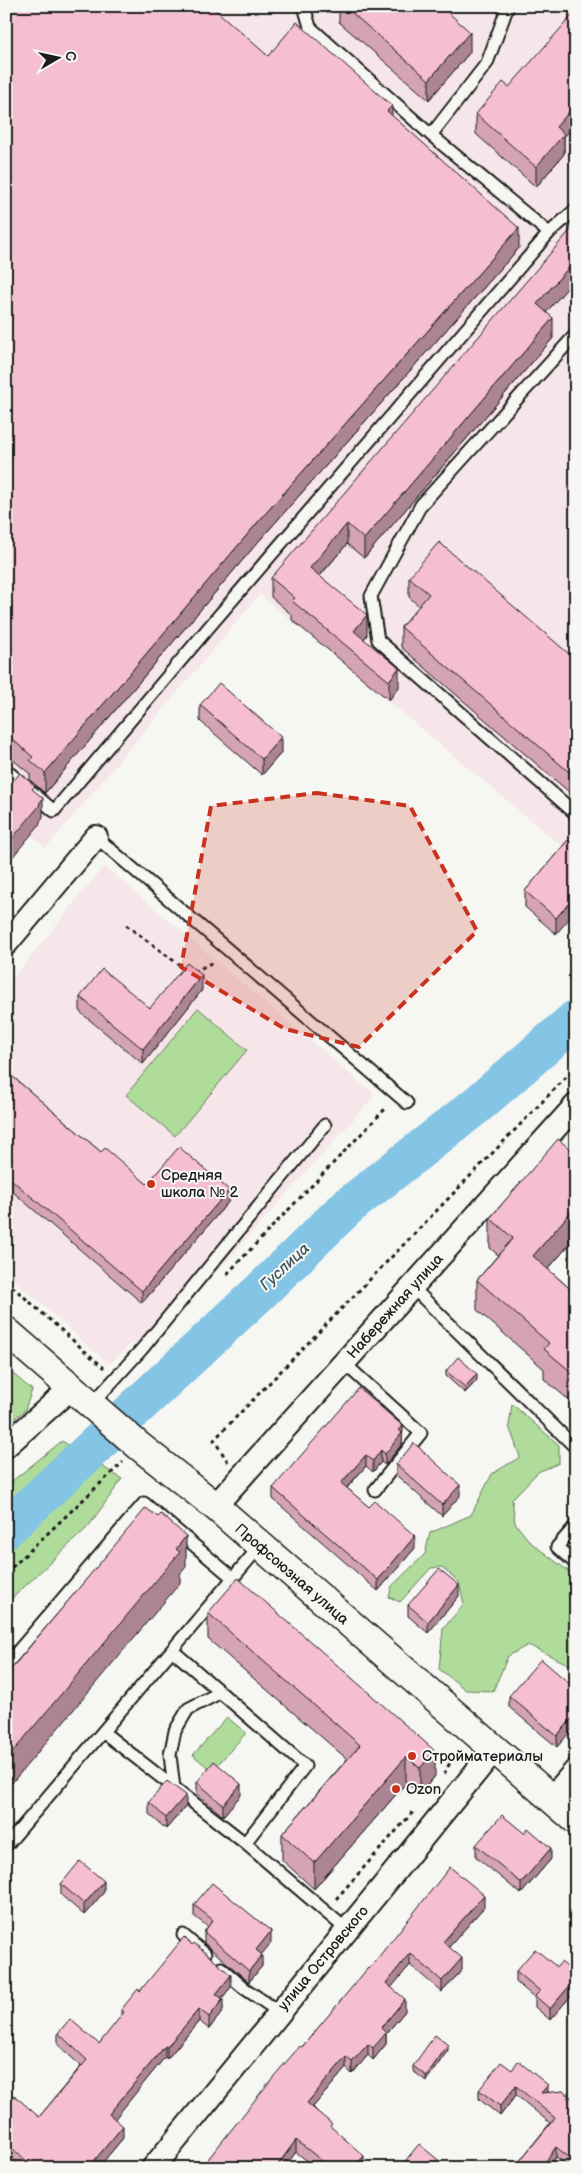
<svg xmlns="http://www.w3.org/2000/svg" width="582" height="2174" font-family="'Balsamiq Sans',sans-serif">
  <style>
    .built { fill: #f6e5e9 }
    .green { fill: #b0dc9b; stroke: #667c5c }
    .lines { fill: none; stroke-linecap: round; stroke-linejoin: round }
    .river { stroke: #84c4e5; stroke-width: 39 }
    .service-casing { stroke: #1c1c1c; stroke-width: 15 }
    .minor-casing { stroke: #1c1c1c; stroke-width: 26 }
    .secondary-casing { stroke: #1c1c1c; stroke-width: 31 }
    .path { stroke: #1c1c1c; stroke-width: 3; stroke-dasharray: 4 4; stroke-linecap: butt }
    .service { stroke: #f6f6f2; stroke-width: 11 }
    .minor { stroke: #f6f6f2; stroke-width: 22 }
    .secondary { stroke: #f6f6f2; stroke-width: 28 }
    .wall { fill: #d4a3b5; stroke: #1c1c1c }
    .shaded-wall { fill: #ac8594; stroke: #1c1c1c }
    .building { fill: #f6bed3; stroke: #1c1c1c }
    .marked { fill: #c8321e; fill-opacity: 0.2; stroke: #c8321e; stroke-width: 4; stroke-dasharray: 10 6; stroke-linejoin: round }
    .poi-dot { fill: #c8321e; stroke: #f6f6f2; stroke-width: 2 }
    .labels { text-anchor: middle; stroke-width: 4; stroke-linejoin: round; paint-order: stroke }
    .poi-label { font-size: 15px; fill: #1c1c1c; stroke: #f6f6f2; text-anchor: start }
    .street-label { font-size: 15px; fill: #1c1c1c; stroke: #f6f6f2 }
    .water-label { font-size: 16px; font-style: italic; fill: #405762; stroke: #f6f6f2 }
  </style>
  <rect width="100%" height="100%" fill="#f6f6f2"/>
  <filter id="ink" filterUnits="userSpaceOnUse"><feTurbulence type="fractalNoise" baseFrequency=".02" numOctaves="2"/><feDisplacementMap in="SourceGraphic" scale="10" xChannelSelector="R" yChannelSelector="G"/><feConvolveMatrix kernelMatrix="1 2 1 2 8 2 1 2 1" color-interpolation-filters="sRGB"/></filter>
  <g filter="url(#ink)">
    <path class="built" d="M6,6H576V858L260,594L46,848L6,814Z
      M104,866L375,1095L145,1352L133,1342L109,1364L6,1273V987Z"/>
    <path class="green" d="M198,1008L247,1050L175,1136L126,1095Z
      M6,1368L32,1390L25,1410L6,1426Z
      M512,1404L559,1445V1463L538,1472L512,1499L515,1523L530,1542L576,1577V1668L528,1645L508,1656L493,1691L466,1690L439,1669L443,1629L464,1604L459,1582L442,1567L431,1568L400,1602L389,1597L392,1586L425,1554L430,1533L471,1515L492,1474L520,1457L509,1426Z
      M62,1441L122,1479L88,1527L6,1604V1486Z
      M227,1717L246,1733L212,1771L193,1755Z"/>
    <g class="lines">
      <path class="river" d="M6,1529L263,1289L346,1208L477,1105L576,1019"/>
      <g class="service-casing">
        <path id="service" d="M304,6L310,27L431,135L549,233
          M431,135L487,63L508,6
          M576,334L421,505L371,596L378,640L576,814
          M6,770L54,811L209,627L549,233L576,209
          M96,837L407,1103
          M412,1287L576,1448
          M344,1363L421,1433L375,1490
          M91,1405L142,1349L325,1125
          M576,1525L557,1547L576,1564
          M172,1650L305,1766L245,1843L347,1930
          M6,1665L144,1503L233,1578
          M103,1732L245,1843
          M174,1788L170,1755L175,1731L188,1709L221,1692
          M6,1846L260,1546
          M183,1935L205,1954
          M221,1968L244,1988L279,2012"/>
      </g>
      <g class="minor-casing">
        <path id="minor" d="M6,944L96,837
          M6,1446L71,1388
          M215,1506L576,1105
          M551,1799L576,1770
          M153,2168L494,1750"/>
      </g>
      <g class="secondary-casing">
        <path id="secondary" d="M6,1331L139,1446L215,1506L576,1820"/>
      </g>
      <path class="path" d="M126,925L185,969
        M194,972L215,961
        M227,1274L387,1107
        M6,1281L104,1368
        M228,1462L214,1440L576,1067
        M6,1573L123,1462
        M444,1774L453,1757
        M336,1899L413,1812
        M6,2161L15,2168"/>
      <use href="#service" class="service"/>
      <use href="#minor" class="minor"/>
      <use href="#secondary" class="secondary"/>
    </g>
    <path class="wall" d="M6,6L268,56L392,116L519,248L258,542L45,793L30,780V774L6,754Z
      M339,6H441L470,52L429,100L339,22Z
      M509,87L564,137V154L536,187L476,134V114Z
      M576,278L546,312L553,338L364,558L347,544L320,576L367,635L364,639L399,687L389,700L292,620V615L271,597V578Z
      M409,577L576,660V798L401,647V627L419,606L409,597Z
      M200,705L281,753L262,775L200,721Z
      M568,840L556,934L525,907V891Z
      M202,990L143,1064L80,1012V997L150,1008Z
      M6,1071L101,1152L147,1184L229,1201L142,1303L6,1186Z
      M576,1154V1237L548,1269L576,1294V1406L544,1379V1369L477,1310V1280L498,1255L490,1248V1218Z
      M446,1371L477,1380L465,1393L446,1376Z
      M403,1426L402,1444L385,1465L381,1462L373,1472L366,1466L347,1488L415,1548L378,1591L273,1499V1488Z
      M396,1464L460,1496L442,1516L396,1475Z
      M459,1596L428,1633L408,1616V1605Z
      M208,1613L435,1776L420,1794L406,1783L314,1889L282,1860V1834L347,1759L208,1639Z
      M576,1689L557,1747L509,1707V1696Z
      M197,1782L241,1795L223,1816L197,1794Z
      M149,1802L186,1806L166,1829L149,1814Z
      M476,1845L551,1859L521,1894L476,1857Z
      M61,1884L104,1892L84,1915L61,1895Z
      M194,1905L271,1943L261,1954L262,1966L249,1982L204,1943V1932L208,1927L194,1916Z
      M484,1907L449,1947L462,1970L442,1992L410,1965L391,1987L405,2011L386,2034V2044L373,2060L368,2055L352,2074L346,2068L313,2107L332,2128L363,2168H316L296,2152L284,2168H201L302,2047L369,1969Z
      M557,1967L576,1974V1990L550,2020L535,2007V1998L516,1982V1971Z
      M231,1987L222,1998L223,2011L209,2029L199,2021L167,2059L165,2057L114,2119L123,2138L98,2168H21L6,2155V2105L39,2117L81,2066L58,2045V2033L99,2044L121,2017V2010L140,1991Z
      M448,2050L426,2081L413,2071V2066Z
      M512,2070L548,2092L576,2101V2160L570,2167L556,2157L548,2168H518V2163L550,2123L516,2095L500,2116L479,2099V2090Z
      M406,2160L443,2168H406Z"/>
    <path class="shaded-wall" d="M470,32V52L429,100V80Z
      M576,104V124L564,137V154L536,187V167L556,127Z
      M392,106V126L387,111Z
      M519,228V248L258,542L45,793V773L258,522Z
      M576,259V278L537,323V304Z
      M553,318V338L364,558V539Z
      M347,524V544L310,587V568Z
      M367,615V635L354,650V631Z
      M399,668V687L389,700V681Z
      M281,737V753L262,775V759Z
      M43,798V817L40,821V824L6,865V846Z
      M576,895V911L556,934V918Z
      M202,975V990L143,1064V1049Z
      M229,1190V1201L142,1303V1291Z
      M576,1206V1237L533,1286V1256Z
      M477,1374V1380L465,1393V1387Z
      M403,1426L402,1444L385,1465V1454L399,1430Z
      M381,1450V1462L373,1472V1461Z
      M366,1455V1466L341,1494V1483Z
      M460,1485V1496L442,1516V1505Z
      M186,1536V1567L180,1574V1583L6,1790V1760Z
      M415,1536V1548L378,1591V1580Z
      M459,1585V1596L428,1633V1622Z
      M576,1714V1725L557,1747V1736Z
      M435,1751V1776L420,1794V1768Z
      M406,1757V1783L314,1889V1863Z
      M241,1784V1795L223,1816V1805Z
      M186,1795V1806L166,1829V1818Z
      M551,1848V1859L521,1894V1883Z
      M104,1881V1892L84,1915V1904Z
      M484,1895V1907L443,1954V1942Z
      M271,1931V1943L256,1961V1950Z
      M410,1953V1965L386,1994V1983Z
      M262,1955V1966L249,1982V1971Z
      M462,1958V1970L442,1992V1981Z
      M231,1975V1987L216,2005V1994Z
      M576,1978V1990L550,2020V2009Z
      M223,1999V2011L209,2029V2017Z
      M405,1999V2011L386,2034V2044L373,2060V2048L381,2028Z
      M199,2009V2021L167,2059V2047Z
      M368,2044V2055L352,2074V2062Z
      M448,2045V2050L426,2081V2076Z
      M165,2046V2057L109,2126V2114Z
      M346,2057V2068L307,2114V2103Z
      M548,2085V2094L541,2093Z
      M516,2086V2095L500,2116V2106Z
      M123,2126V2138L98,2168H88Z
      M296,2140V2152L284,2168H276Z
      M556,2147V2157L548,2168H541Z
      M576,2150V2160L570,2167V2158Z
      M364,2156V2167L353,2168Z"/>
    <path class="building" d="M6,6H211L268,56L297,22L392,106L387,111L519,228L258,522L45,773L30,760L33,757L6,734Z
      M344,6H441L470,32L429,80Z
      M576,11V104L556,127L564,134L536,167L476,114L503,82L509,87Z
      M573,227L576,229V259L537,304L553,318L364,539L347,524L310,568L367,615L354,631L399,668L389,681L292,601L295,598L271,578Z
      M439,542L576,660V778L401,627L429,594L409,577Z
      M219,683L281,737L262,759L200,705Z
      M20,773L35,786L32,789L43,798L39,804L40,805L6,846V790Z
      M568,840L576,847V895L556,918L525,891Z
      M187,963L202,975L143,1049L80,997L102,969L150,1008Z
      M6,1071L101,1152L105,1148L147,1184L179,1147L229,1190L142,1291L6,1175Z
      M558,1139L576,1154V1206L533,1256L576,1294V1376L544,1349L549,1343L477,1280L513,1238L490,1218Z
      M458,1357L477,1374L465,1387L446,1371Z
      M359,1388L403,1426L399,1430L402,1433L385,1454L381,1450L373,1461L366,1455L341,1483L369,1507L375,1501L415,1536L378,1580L273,1488Z
      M414,1443L460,1485L442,1505L396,1464Z
      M146,1508L158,1517L161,1514L186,1536L176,1549L180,1552L6,1760V1675Z
      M439,1569L459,1585L428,1622L408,1605Z
      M238,1578L435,1751L420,1768L406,1757L314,1863L282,1834L360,1745L208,1613Z
      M541,1659L576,1689V1714L557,1736L509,1696Z
      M214,1761L241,1784L223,1805L197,1782Z
      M167,1781L186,1795L166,1818L149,1802Z
      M502,1815L524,1833L528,1828L551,1848L521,1883L476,1845Z
      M80,1861L104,1881L84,1904L61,1884Z
      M450,1867L484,1895L443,1942L462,1958L442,1981L410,1953L386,1983L405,1999L381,2028L386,2033L373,2048L368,2044L352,2062L346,2057L307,2103L332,2124L330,2126L364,2156L353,2168H322L326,2164L296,2140L276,2167L277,2168H201L274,2076L300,2046L302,2047L368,1968L369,1969Z
      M212,1883L271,1931L256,1950L262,1955L249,1971L204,1932L213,1920L194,1905Z
      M184,1937L192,1945L194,1943L231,1975L216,1994L223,1999L209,2017L199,2009L167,2047L165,2046L109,2114L123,2126L88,2168H35L6,2143V2105L14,2095L39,2117L87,2060L58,2033L70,2019L99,2044L124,2012L121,2010L138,1989L140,1991Z
      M535,1949L557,1967L561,1962L576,1974V1978L550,2009L535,1996L540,1991L516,1971Z
      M435,2035L448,2045L426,2076L413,2066Z
      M518,2061L548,2085L541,2093L563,2091L576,2101V2150L570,2158L556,2147L541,2168H525L518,2163L555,2118L516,2086L500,2106L479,2090L501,2062L512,2070Z
      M419,2144L443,2164L439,2168H415L406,2160Z"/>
  </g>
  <path class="marked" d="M317,793L410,806L477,931L359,1047L285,1029L181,967L211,806Z"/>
  <g class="poi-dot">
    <circle cx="151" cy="1184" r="5"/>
    <circle cx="412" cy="1756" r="5"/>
    <circle cx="396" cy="1789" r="5"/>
  </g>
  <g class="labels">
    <g class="poi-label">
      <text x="161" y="1180">Средняя<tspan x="161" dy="17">школа № 2</tspan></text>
      <text x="422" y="1761">Стройматериалы</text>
      <text x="406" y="1794">Ozon</text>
    </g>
    <g class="street-label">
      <text transform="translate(395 1306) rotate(-48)" y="5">Набережная улица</text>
      <text transform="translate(292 1574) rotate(41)" y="5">Профсоюзная улица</text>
      <text transform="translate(323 1958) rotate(-50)" y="5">улица Островского</text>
    </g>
    <g class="water-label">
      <text transform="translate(284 1266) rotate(-43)" y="6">Гуслица</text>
    </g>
  </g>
  <rect width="582" height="2174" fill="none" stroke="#f6f6f2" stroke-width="25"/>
  <rect x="12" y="12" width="557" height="2149" fill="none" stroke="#1c1c1c" stroke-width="2" filter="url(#ink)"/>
  <g transform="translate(58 58) rotate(81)" stroke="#f6f6f2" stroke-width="4" paint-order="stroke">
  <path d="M0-4L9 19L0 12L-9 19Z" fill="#1c1c1c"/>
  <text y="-8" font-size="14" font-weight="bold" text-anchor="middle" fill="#1c1c1c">С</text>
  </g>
</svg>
